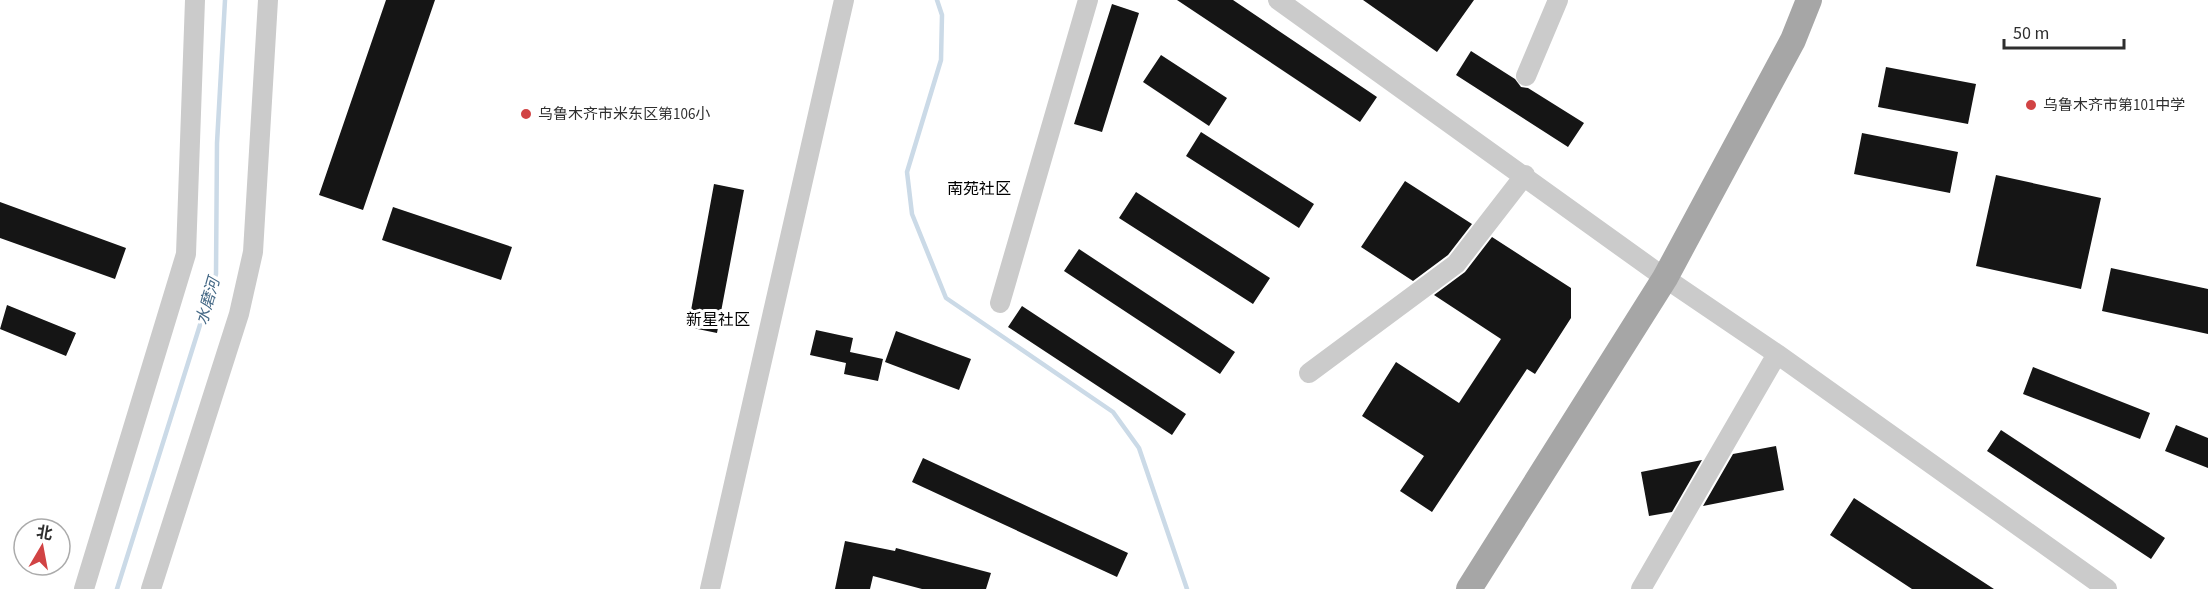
<svg xmlns="http://www.w3.org/2000/svg" width="2208" height="589" font-family="'Source Sans 3','Noto Sans SC',sans-serif">
  <style>
    .lines { fill: none; stroke-linecap: round; stroke-linejoin: round }
    .stream { stroke: #cbdae7; stroke-width: 4.5 }
    .building { fill: #151515 }
    .minor { stroke: #cbcbcb; stroke-width: 20 }
    .major { stroke: #a6a6a6; stroke-width: 26 }
    .poi-dot { fill: #d14344; stroke: #fff; stroke-width: 2 }
    .labels { text-anchor: middle; stroke-width: 6; stroke-linejoin: round; paint-order: stroke }
    .poi-label { font-size: 15px; fill: #2e2e2e; stroke: #fff; text-anchor: start }
    .neighbourhood-label { font-size: 16px; fill: #000; stroke: #fff }
    .water-label { font-size: 16px; font-style: italic; fill: #456986; stroke: #fff }
  </style>
  <rect width="100%" height="100%" fill="#fff"/>
  <g class="lines">
    <path class="stream" d="M937,0L942,15L941,60L907,172L912,214L946,298L1113,412L1139,448L1187,589
      M117,589L216,274L217,143L225,0"/>
  </g>
  <path class="building" d="M386,0H435L363,210L319,195Z
    M1177,0H1233L1377,97L1360,122Z
    M1363,0H1474L1437,52Z
    M1112,4L1139,13L1102,132L1074,124Z
    M1471,51L1515,79L1521,87L1528,88L1584,123L1568,147L1456,75Z
    M1161,55L1227,98L1209,126L1143,82Z
    M1886,67L1976,84L1968,124L1878,107Z
    M1201,132L1314,204L1299,228L1186,156Z
    M1862,133L1958,152L1950,193L1854,174Z
    M1996,175L2101,198L2081,289L1976,266Z
    M1405,181L1472,224L1448,255L1413,281L1361,247Z
    M714,184L744,190L717,333L688,327Z
    M1136,192L1270,278L1253,304L1119,218Z
    M0,202L126,248L115,279L0,238Z
    M393,207L512,247L501,280L382,240Z
    M1492,237L1571,288V318L1535,374L1527,369L1432,512L1400,491L1424,456L1362,416L1396,362L1459,403L1501,339L1434,295L1465,272Z
    M1079,249L1235,352L1220,374L1064,271Z
    M2111,268L2208,289V334L2102,311Z
    M7,305L76,333L66,356L0,329Z
    M1022,306L1186,414L1172,435L1008,327Z
    M816,330L853,338L850,352L883,359L878,381L844,374L846,363L810,355Z
    M896,331L971,359L959,390L885,362Z
    M2033,367L2150,413L2140,439L2023,394Z
    M2176,425L2208,438V468L2165,451Z
    M2001,430L2165,538L2151,559L1987,451Z
    M1776,446L1784,490L1703,506L1733,454Z
    M923,458L1128,553L1117,577L912,482Z
    M1702,460L1672,512L1649,516L1641,472Z
    M1854,498L1994,589H1912L1830,535Z
    M845,541L895,551L896,548L991,573L986,589H922L873,576L870,589H835Z"/>
  <g class="lines">
    <path class="minor" d="M1278,0L1665,278L1777,354L2107,589
      M1526,76L1558,0
      M1000,303L1088,0
      M1309,373L1456,264L1525,175
      M84,589L186,254L195,0
      M151,589L239,314L253,252L268,0
      M710,589L844,0
      M1641,589L1777,354"/>
    <path class="major" d="M1469,589L1665,278L1793,40L1809,0"/>
  </g>
  <g class="poi-dot">
    <circle cx="2031" cy="105" r="6"/>
    <circle cx="526" cy="114" r="6"/>
  </g>
  <g class="labels">
    <g class="poi-label">
      <text x="2043" y="110">乌鲁木齐市第101中学</text>
      <text x="538" y="119">乌鲁木齐市米东区第106小</text>
    </g>
    <g class="neighbourhood-label">
      <text x="979" y="194">南苑社区</text>
      <text x="718" y="325">新星社区</text>
    </g>
    <g class="water-label">
      <text transform="translate(207 301) rotate(-74)" y="6">水磨河</text>
    </g>
  </g>
  <g transform="translate(42 547) rotate(10)"><circle r="28" fill="#ffffff" stroke="#ababab" stroke-width="1.5"/>
  <path d="M0-4.5L10 22L0 15L-10 22Z" fill="#d14344"/>
  <text y="-9" font-size="16" font-weight="bold" text-anchor="middle" fill="#2e2e2e">北</text>
  </g>
  <path d="M2004 39v9h120v-9" fill="none" stroke="#2e2e2e" stroke-width="3"/>
  <text x="2013" y="39" font-size="18" fill="#2e2e2e" stroke="#ffffff" stroke-width="4.5" paint-order="stroke">50 m</text>
</svg>
